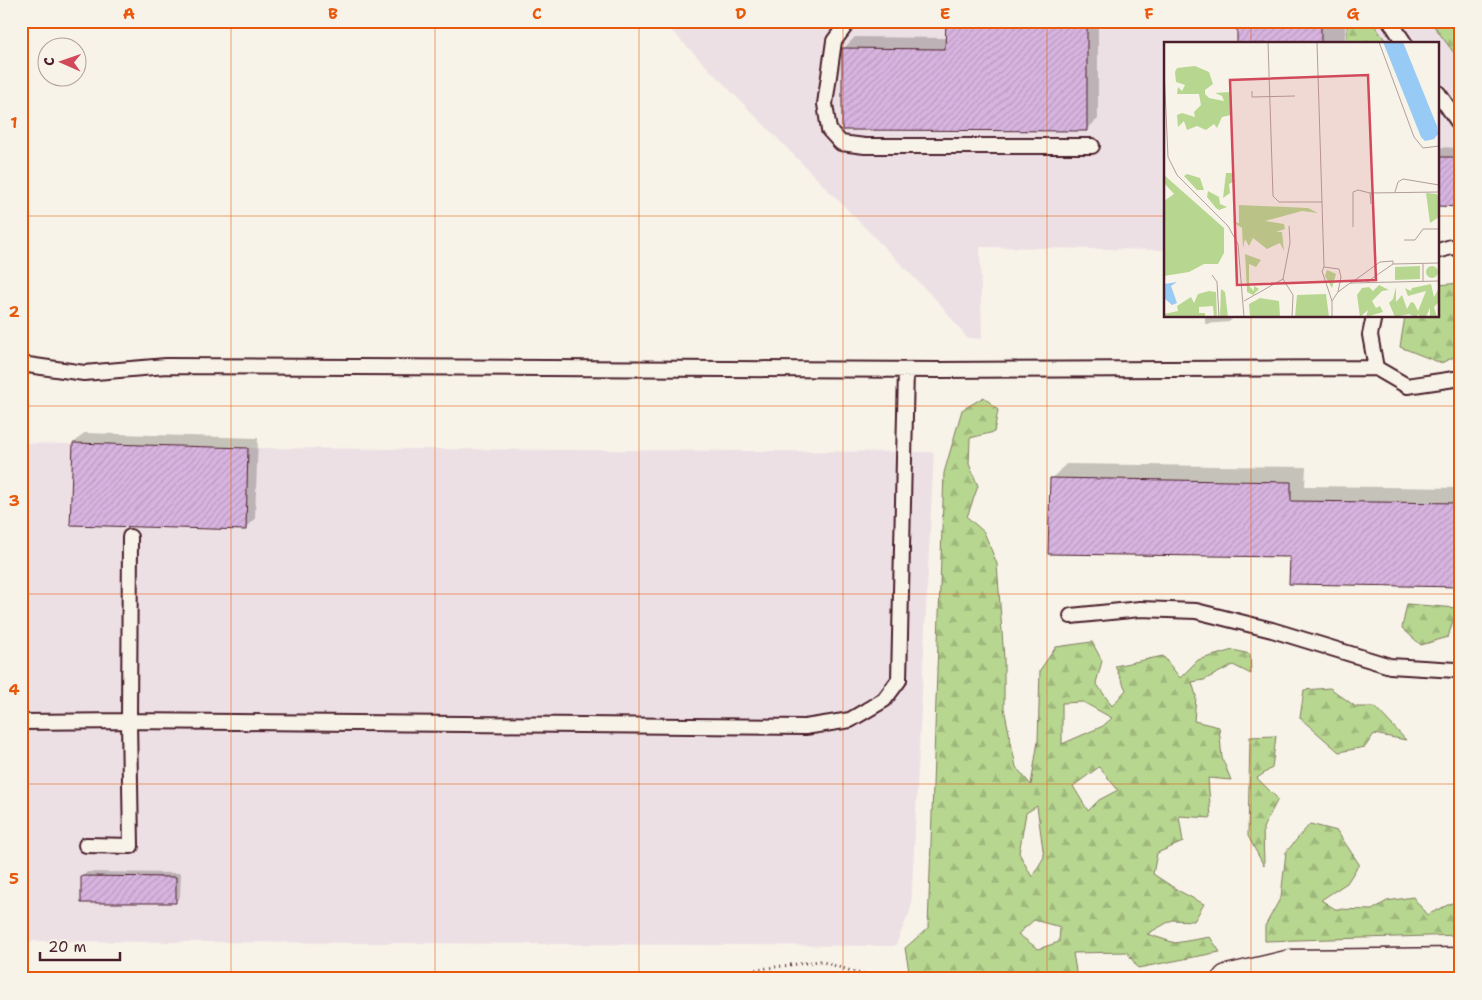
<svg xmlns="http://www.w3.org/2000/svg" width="1482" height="1000" font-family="'Shantell Sans',sans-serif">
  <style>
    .built { fill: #ede0e5 }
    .forest { fill: url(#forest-firs); stroke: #807b5e; fill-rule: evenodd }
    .shadow { fill: #0003 }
    .building { fill: url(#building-hatch); stroke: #4a1f2b }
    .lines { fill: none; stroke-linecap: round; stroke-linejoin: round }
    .lane-casing { stroke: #4a1f2b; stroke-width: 18 }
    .street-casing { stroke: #4a1f2b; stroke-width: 31 }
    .path { stroke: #4a1f2b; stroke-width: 3; stroke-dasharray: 1 4; stroke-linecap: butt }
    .lane { stroke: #f7f3e8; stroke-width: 14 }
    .street { stroke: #f7f3e8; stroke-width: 28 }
    .grid { fill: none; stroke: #e8590c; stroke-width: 1; stroke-opacity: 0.55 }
    .inset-road { fill: none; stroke: #b29e9c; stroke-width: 1 }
    .view { fill: #d1495b; fill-opacity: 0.15; stroke: #d1495b; stroke-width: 2.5 }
    .inset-edge { fill: none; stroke: #4a1f2b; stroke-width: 2.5 }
    .neatline { fill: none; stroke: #e8590c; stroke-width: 2 }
    .grid-label { font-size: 16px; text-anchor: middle; font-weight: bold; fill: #e8590c }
  </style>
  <defs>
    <pattern id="forest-firs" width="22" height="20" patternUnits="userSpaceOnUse" patternTransform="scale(1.25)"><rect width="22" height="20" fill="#b7d790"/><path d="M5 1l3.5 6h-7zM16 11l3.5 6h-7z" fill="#9fb87c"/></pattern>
    <pattern id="building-hatch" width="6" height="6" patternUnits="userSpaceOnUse" patternTransform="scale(1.25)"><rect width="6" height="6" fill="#d7b4df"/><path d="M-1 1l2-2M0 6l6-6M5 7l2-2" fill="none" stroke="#ba9ac0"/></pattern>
  </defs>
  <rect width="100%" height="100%" fill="#f7f3e8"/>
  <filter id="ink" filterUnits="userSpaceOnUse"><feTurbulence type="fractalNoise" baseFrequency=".02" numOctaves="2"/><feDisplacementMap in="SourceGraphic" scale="10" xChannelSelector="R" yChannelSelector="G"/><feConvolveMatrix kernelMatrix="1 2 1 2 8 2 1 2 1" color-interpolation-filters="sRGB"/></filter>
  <g filter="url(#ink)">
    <path class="built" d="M662,21H1461V157H1438V44H1166V250L980,247L982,339L967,338L940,304Z
      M21,443L248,448L934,452L911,909L895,946L21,941Z"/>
    <path class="forest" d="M1347,21H1371L1388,44H1347Z
      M1430,21H1457L1461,26V62Z
      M1461,283V354L1441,363L1400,347L1405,316H1438V285Z
      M984,397L998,410L994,432L970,438L969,464L978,486L967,517L984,532L997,564L1004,659V708L1016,767L1031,785L1038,741L1040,670L1056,647L1092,642L1102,661L1096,683L1112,706L1126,690L1115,666L1163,656L1180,678L1198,660L1233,650L1250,654L1251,674L1233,665L1204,680L1192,682L1196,696L1194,721L1219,727L1222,758L1231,780L1208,778L1211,818L1179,816L1183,842L1157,853L1153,874L1179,891L1204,904L1194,921L1172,920L1147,934L1175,943L1210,937L1220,952L1138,968L1127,952L1073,953L1076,971L1073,979H1039L1042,975L1015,971L1007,979H922L909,971L905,948L928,928L944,473L962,410ZM1083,702L1112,718L1103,726L1062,744V703ZM1099,767L1118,790L1099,800L1088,811L1073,786ZM1037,806L1044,857L1032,877L1019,853L1026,813ZM1034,920L1060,927L1059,942L1038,949L1018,934Z
      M1407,604L1457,608L1448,637L1421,645L1402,628Z
      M1330,688L1356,707H1375L1406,740L1374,734L1365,747L1339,752L1300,718L1304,690Z
      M1276,736L1272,768L1257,778L1278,799L1263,828L1264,866L1248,836L1250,737Z
      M1310,824L1337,831L1359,864L1347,883L1321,900L1335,909L1372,910L1387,901L1413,897L1427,915L1456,901L1461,903V935L1265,941V926L1281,897L1286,852Z"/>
    <path class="shadow" d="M947,21H1098V119L1086,130L843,49L855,37L947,38Z
      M1238,21H1345V44H1238Z
      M1438,147L1461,148L1460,205H1438Z
      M1205,316H1234V317L1229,322L1205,324Z
      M84,433L258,438L255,519L245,529L74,443Z
      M1066,464L1306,467L1305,486L1461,488V586L1291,556L1051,479Z
      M87,872L181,873L180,897L175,902L82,877Z"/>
    <path class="building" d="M946,21H1087V131L842,130V48L945,49Z
      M1237,21H1321V44H1237Z
      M1438,157H1461L1460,207L1438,206Z
      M73,443L248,448L246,530L70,525Z
      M1050,478L1291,482V501L1461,503V587L1289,584L1290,557L1048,554Z
      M81,876L176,877V903H81Z"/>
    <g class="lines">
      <g class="lane-casing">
        <path id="lane" d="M849,21L834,41L825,104L829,130L841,143L865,146H1092
          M1390,21L1405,44
          M1438,93L1461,126
          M1438,251L1451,247L1461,249
          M1374,316L1370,335L1376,368
          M21,364L84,373L166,366L939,370L1376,368L1407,386L1461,378
          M1071,616L1140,609L1196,611L1272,630L1390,666L1456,670L1461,668
          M21,722L129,721L805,727L850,720L884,700L899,680L906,370
          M86,845L131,846L129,721L130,537"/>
      </g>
      <g class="street-casing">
        <path id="street" d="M1227,979L1291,964L1461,962"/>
      </g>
      <path class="path" d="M686,979L820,961L864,975L868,979"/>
      <use href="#lane" class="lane"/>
      <use href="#street" class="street"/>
    </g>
  </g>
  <path class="grid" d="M231,21V979M435,21V979M639,21V979M843,21V979M1047,21V979M1251,21V44M21,216H1166M1438,216H1461M1251,316V979M21,406H1461M21,594H1461M21,784H1461"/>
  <g transform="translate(1164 42)">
    <rect width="275" height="275" fill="#f7f3e8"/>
    <path d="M31,24L45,30L49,42L41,48V52L45,56L60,59L58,54L51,51L66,50L67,73L58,75L53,86L50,82L42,88L33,84L23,88L20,79L14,85L13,73L18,71L31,75L30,70L37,63L35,52H13L14,45L18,49L21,43L12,40L11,30L13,26ZM62,131H71L68,136L71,139L65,142L66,151L59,156ZM23,132L36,136L40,148H33L20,134ZM0,133L60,186V211L54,222H40L25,230L0,234V159L10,152L0,141ZM44,149L55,155L56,162L63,165L55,168L52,166L43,155ZM262,151L273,152L275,158V175L266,181ZM75,163L144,166L154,171L138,169L101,179L120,182L121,187L112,190H118L120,209L116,201L103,207L89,196L85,204L81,197L79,206L78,186L69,180L75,181ZM81,212L97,218L92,225L85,222V244L90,249V244L95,247L89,253L83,250ZM262 230a6 6 0 1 1 12 0a6 6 0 1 1-12 0ZM256,224V237L231,238V225ZM163,228L172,232L168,246L161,234ZM267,242L270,255L275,246L274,261L270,265L273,275H266V266L262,275H255V272L251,275L245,272L231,275L225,261L229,257L232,245V260L238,253L243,267L247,260L250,261L254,269L262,249L244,254L241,246L247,249L248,246ZM215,243L225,248L218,249L208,259L212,266L216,264L219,270L202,275L204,268L196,275L193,253L198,246L205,245L209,249ZM57,247L61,250L64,275H56ZM45,249L52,250L53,275H50L49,264L35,265V271H41V275H0V272L14,269L13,264L27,255L30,261L34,252ZM162,252L165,275H131L133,253ZM96,256L115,259L116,275H86L85,262Z" fill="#b7d790"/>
    <path d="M219,0H239L273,84L274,92L270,97L261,99L257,95ZM13,240L7,244L13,261L8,263L0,256V242Z" fill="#97cbf5"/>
    <path class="inset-road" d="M104,0L109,154L115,160H158M153,0L160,225L158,229L168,259V275M215,0L250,95L259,106L275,104M0,26L4,115L13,133L64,184L74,202L80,275M88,49V55L131,54M231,150L234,140L239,137L275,143M207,162L206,151L275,150M125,184L126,201L119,237L129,253L128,275M189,185V150L194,148L206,151M240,198H251L259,187H275M259,221V239M160,225L175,227L177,235L174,250M48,233L53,240L55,275M203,240L229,222L275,221M187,241L216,220L229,219V222M80,259L119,237M168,259L174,250L186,241L275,239"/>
    <path class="view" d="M204,33L212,238L73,243L66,38Z"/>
    <rect width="275" height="275" class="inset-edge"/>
  </g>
  <rect width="1482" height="1000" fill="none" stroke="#f7f3e8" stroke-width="55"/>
  <g transform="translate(62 62) rotate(272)"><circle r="24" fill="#f7f3e8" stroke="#b29e9c"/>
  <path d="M0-4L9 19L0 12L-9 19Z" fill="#d1495b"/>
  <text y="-8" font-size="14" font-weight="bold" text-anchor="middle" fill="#4a1f2b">С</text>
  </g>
  <path d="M40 952v8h80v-8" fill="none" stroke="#4a1f2b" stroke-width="2.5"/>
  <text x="48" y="952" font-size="15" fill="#4a1f2b" stroke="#f7f3e8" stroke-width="4" paint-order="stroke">20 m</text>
  <rect x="28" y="28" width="1426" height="944" class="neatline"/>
  <g class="grid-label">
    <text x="129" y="19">A</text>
    <text x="333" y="19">B</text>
    <text x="537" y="19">C</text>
    <text x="741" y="19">D</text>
    <text x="945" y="19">E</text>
    <text x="1149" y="19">F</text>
    <text x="1353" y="19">G</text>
    <text x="14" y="128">1</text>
    <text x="14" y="317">2</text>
    <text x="14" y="506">3</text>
    <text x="14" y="695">4</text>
    <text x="14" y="884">5</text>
  </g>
</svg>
